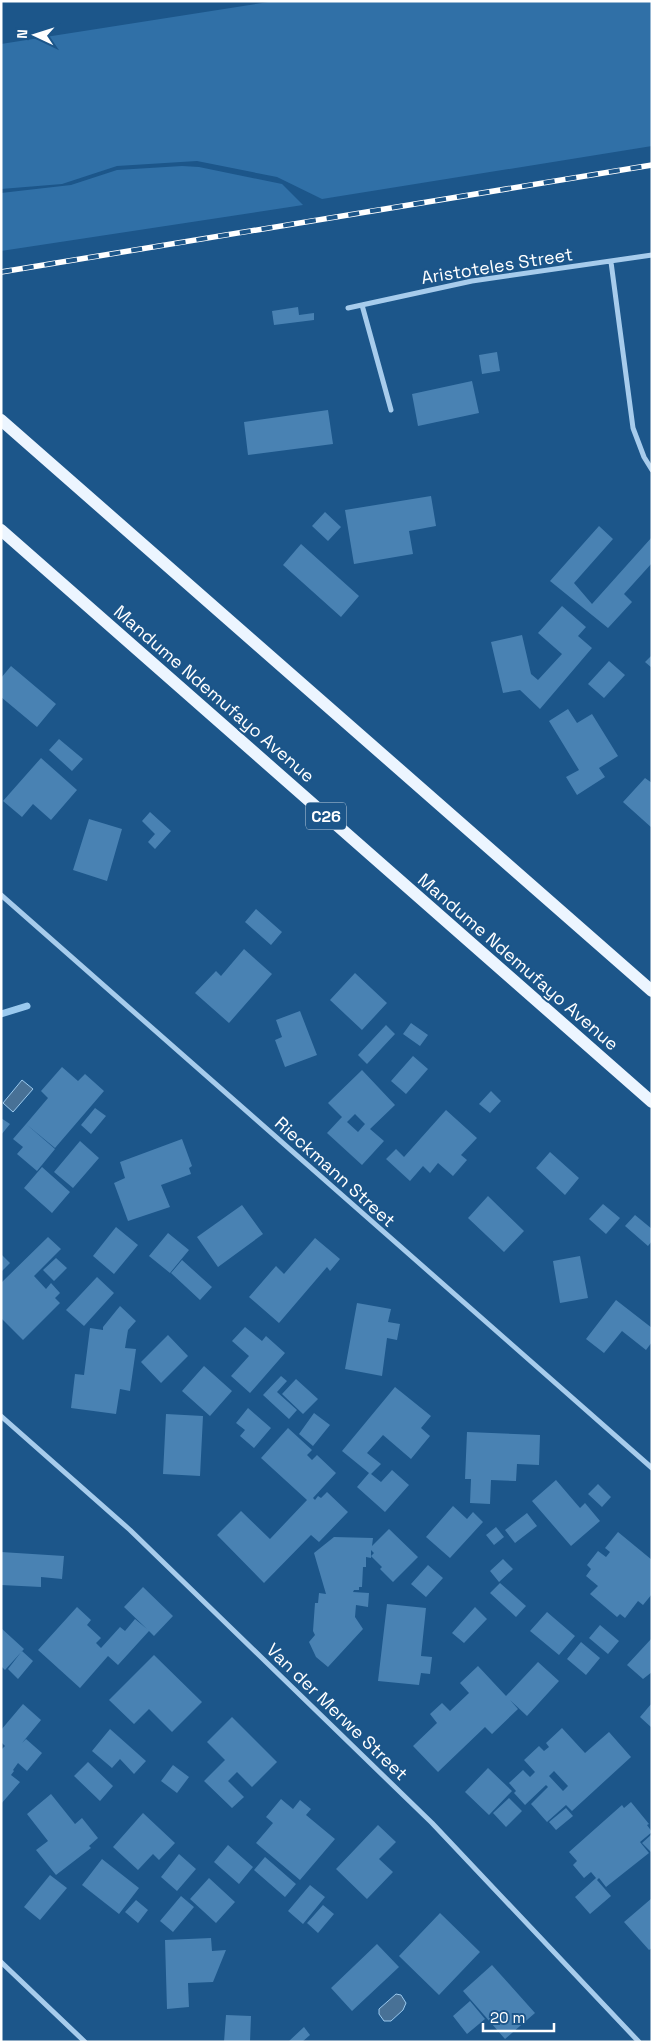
<svg xmlns="http://www.w3.org/2000/svg" width="653" height="2043" font-family="'Space Grotesk',sans-serif">
  <style>
    .green { fill: #3070a7 }
    .water { fill: #487196; stroke: #9ac9ee }
    .lines { fill: none; stroke-linecap: round; stroke-linejoin: round }
    .stream { stroke: #9ac9ee; stroke-width: 7 }
    .building { fill: #4982b3; fill-rule: evenodd }
    .minor { stroke: #a7ccec; stroke-width: 5 }
    .primary { stroke: #ecf5ff; stroke-width: 12 }
    .rail-casing { stroke: #fff; stroke-width: 5.5 }
    .rail { stroke: #1c568a; stroke-width: 4; stroke-dasharray: 11; stroke-linecap: butt }
    .labels { text-anchor: middle; stroke-width: 4; stroke-linejoin: round; paint-order: stroke }
    .shield { fill: #1c568a; stroke: #bbccdc; stroke-width: 1 }
    .shield-label { font-size: 16px; font-weight: bold; fill: #fff }
    .street-label { font-size: 18px; fill: #fff; stroke: #1c568a }
  </style>
  <rect width="100%" height="100%" fill="#1c568a"/>
  <path class="green" d="M275,1H652V146L322,199L277,177L197,161L117,166L62,184L1,189V44Z
    M182,166L199,167L282,184L303,205L1,251V193L71,185L117,170Z"/>
  <path class="water" d="M22,1080L33,1089L13,1112L3,1103Z
    M396,1994L401,1995L406,2003L403,2010L391,2021H384L379,2014V2009Z"/>
  <g class="lines">
    <path class="stream" d="M1,1014L27,1006"/>
  </g>
  <path class="building" d="M298,307L299,315L314,313V320L274,325L272,311Z
    M497,352L500,371L482,374L479,355Z
    M472,381L479,413L418,426L412,394Z
    M328,410L333,444L248,455L244,422Z
    M431,496L436,526L409,531L413,554L354,564L345,510Z
    M325,512L341,527L328,541L312,526Z
    M599,526L613,539L574,583L592,604L652,537V563L624,594L632,602L608,628L550,581Z
    M301,544L359,596L341,617L283,565Z
    M562,606L586,627L578,636L592,648L540,709L520,690L503,693L491,642L522,635L531,674L538,680L562,654L538,633Z
    M652,655V668L645,662Z
    M609,661L625,675L604,698L588,684Z
    M11,666L56,704L37,727L1,697V678Z
    M568,709L577,723L592,714L618,756L599,768L605,777L577,795L566,777L579,770L549,721Z
    M59,739L83,759L72,771L49,750Z
    M41,758L77,790L51,820L33,804L22,817L3,801Z
    M645,778L652,783V828L623,802Z
    M150,812L171,831L155,849L148,842L155,834L142,821Z
    M89,819L122,829L107,881L73,870Z
    M256,909L282,932L271,945L245,922Z
    M244,949L272,974L229,1023L195,993L216,971L221,976Z
    M355,973L387,1003L362,1030L330,1000Z
    M300,1011L317,1055L285,1067L275,1040L282,1037L276,1020Z
    M411,1023L428,1035L420,1046L403,1034Z
    M386,1025L395,1034L367,1064L358,1055Z
    M413,1056L428,1069L406,1094L391,1081Z
    M62,1067L78,1081L85,1074L104,1091L55,1148L26,1124L48,1098L41,1091Z
    M362,1070L395,1105L370,1129L384,1141L362,1165L327,1133L342,1117L328,1103ZM355,1114L365,1124L358,1132L347,1122Z
    M491,1091L501,1101L490,1113L479,1104Z
    M95,1108L106,1116L91,1134L81,1125Z
    M446,1110L477,1138L461,1155L467,1160L453,1176L438,1163L430,1173L423,1166L410,1181L386,1159L396,1149L404,1157Z
    M1,1118L10,1124L1,1135Z
    M26,1124L55,1149L37,1171L17,1154L23,1147L13,1139Z
    M182,1139L192,1166L189,1168L191,1174L161,1185L170,1207L128,1221L114,1183L125,1178L120,1162Z
    M80,1141L99,1158L73,1188L54,1172Z
    M550,1152L579,1178L565,1195L536,1168Z
    M42,1167L70,1192L52,1213L24,1188Z
    M488,1196L524,1231L504,1252L468,1218Z
    M603,1204L620,1218L606,1234L589,1219Z
    M242,1205L263,1234L218,1267L197,1237Z
    M635,1215L652,1229V1241L648,1246L625,1226Z
    M116,1227L138,1245L114,1274L93,1256Z
    M168,1233L189,1250L170,1273L149,1256Z
    M48,1237L61,1249L34,1276L46,1289L51,1283L60,1293L55,1298L60,1303L23,1340L1,1318V1283Z
    M315,1238L340,1259L330,1271L327,1267L279,1323L249,1297L276,1266L284,1274Z
    M1,1254L10,1263L1,1272Z
    M580,1256L588,1298L560,1303L553,1261Z
    M56,1258L67,1268L54,1281L43,1270Z
    M182,1260L212,1287L200,1300L171,1273Z
    M97,1277L114,1293L84,1326L66,1310Z
    M616,1300L652,1328V1342L646,1350L622,1331L604,1353L586,1339Z
    M357,1303L391,1309L388,1322L400,1324L397,1340L387,1338L382,1376L345,1369Z
    M120,1306L136,1321L128,1330L125,1348L136,1349L130,1391L120,1389L116,1414L71,1408L75,1374L84,1375L90,1328L103,1330V1327Z
    M245,1327L262,1341L266,1336L285,1353L250,1393L231,1376L249,1356L232,1341Z
    M168,1335L188,1356L161,1383L141,1362Z
    M204,1366L232,1391L210,1416L182,1391Z
    M281,1376L287,1381L277,1392L297,1410L289,1419L263,1395Z
    M296,1379L318,1399L303,1414L282,1394Z
    M395,1387L431,1416L421,1428L430,1436L411,1459L383,1435L367,1453L381,1464L371,1474L381,1482L392,1470L409,1485L385,1512L357,1487L369,1473L342,1451Z
    M248,1408L271,1428L254,1448L240,1436L245,1430L236,1423Z
    M314,1413L330,1425L313,1446L299,1434Z
    M166,1414L203,1416L200,1476L163,1474Z
    M288,1428L312,1450L307,1455L312,1460L317,1455L336,1473L313,1498L315,1500L318,1496L321,1498L327,1492L348,1512L319,1542L311,1535L264,1583L217,1535L241,1511L270,1539L307,1500L261,1458Z
    M467,1432L540,1435L539,1465L517,1464L516,1481L491,1480L490,1504L470,1503L471,1479H465Z
    M556,1480L580,1508L585,1503L600,1521L571,1546L532,1501Z
    M598,1484L611,1497L602,1507L588,1494Z
    M453,1506L467,1519L473,1512L483,1522L450,1558L426,1537Z
    M527,1513L537,1526L515,1543L505,1530Z
    M496,1527L504,1537L494,1545L486,1535Z
    M389,1529L418,1557L393,1582L380,1569L382,1567L371,1556L374,1553L371,1550V1558L366,1557V1567H363L362,1587H359V1590H354L353,1592L369,1593L368,1607L356,1605L355,1617L363,1629L328,1667L316,1657L309,1642L315,1635L313,1631L315,1603H318L319,1593L326,1594L314,1553L334,1537L373,1538L372,1546Z
    M618,1532L652,1560V1594L643,1605L638,1601L625,1618L620,1614L617,1617L590,1594L598,1586L586,1576L591,1569L587,1565L598,1551L606,1557L610,1552L605,1548Z
    M1,1552L64,1556L62,1579L41,1577V1587L1,1585Z
    M503,1559L513,1569L499,1582L490,1571Z
    M428,1565L443,1578L426,1597L411,1584Z
    M500,1583L526,1606L516,1617L490,1593Z
    M143,1587L173,1616L154,1636L149,1631L118,1665L108,1656L80,1688L38,1650L77,1607L91,1620L87,1625L101,1638L96,1643L101,1648L120,1627L125,1631L135,1619L147,1629L124,1607Z
    M387,1604L426,1608L421,1656L432,1657L430,1674L421,1673L419,1685L378,1681Z
    M475,1607L487,1619L464,1643L452,1633Z
    M547,1612L575,1636L559,1655L530,1631Z
    M600,1625L619,1641L608,1654L589,1638Z
    M1,1628L24,1649L5,1670L1,1666Z
    M652,1638V1672L643,1679L627,1665Z
    M581,1642L600,1658L586,1675L567,1659Z
    M22,1651L33,1661L18,1679L8,1669Z
    M154,1655L202,1702L172,1732L149,1709L134,1724L109,1700Z
    M538,1662L559,1681L527,1716L510,1700L518,1709L492,1734L485,1727L438,1772L413,1746L437,1723L430,1714L442,1703L450,1711L469,1693L460,1683L478,1666L506,1696Z
    M652,1703V1728L640,1717Z
    M23,1704L41,1720L22,1743L26,1739L42,1753L27,1771L18,1763L13,1770L14,1771L11,1775L20,1782L1,1804V1750L5,1746L1,1742V1730Z
    M232,1717L277,1762L252,1787L237,1772L228,1781L244,1797L232,1808L204,1781L225,1760L207,1742Z
    M562,1728L585,1753L609,1732L631,1757L572,1811L566,1805L547,1822L531,1804L548,1787L546,1785L525,1805L514,1793L516,1791L509,1783L523,1770L530,1777L535,1772L524,1760L539,1746L544,1751L549,1747L546,1743ZM554,1771L568,1786L563,1791L549,1776Z
    M110,1729L146,1761L134,1774L120,1759L112,1768L92,1751Z
    M88,1762L113,1786L100,1801L74,1776Z
    M173,1765L189,1777L177,1793L161,1781Z
    M488,1768L512,1791L489,1815L465,1792Z
    M51,1794L75,1824L82,1818L98,1838L89,1846L91,1848L56,1875L36,1850L48,1841L27,1814Z
    M509,1798L522,1811L506,1827L493,1813Z
    M281,1799L293,1809L300,1800L311,1809L306,1815L335,1839L300,1880L256,1843L273,1823L266,1817Z
    M631,1802L649,1824L647,1825L652,1832L640,1842L649,1853L606,1887L599,1878L597,1880L611,1896L590,1914L575,1897L596,1878L591,1872L584,1878L573,1865L577,1861L569,1852L622,1805L624,1808Z
    M566,1808L573,1816L556,1830L549,1822Z
    M143,1813L175,1843L159,1860L153,1854L138,1870L113,1847Z
    M378,1825L396,1842L379,1859L393,1872L367,1899L336,1869Z
    M652,1834V1853L642,1843Z
    M228,1845L253,1867L239,1884L214,1862Z
    M179,1854L196,1869L177,1891L161,1877Z
    M265,1857L296,1884L285,1897L254,1870Z
    M102,1859L139,1888L119,1914L82,1885Z
    M50,1875L67,1888L40,1920L24,1907Z
    M209,1878L235,1902L216,1923L190,1899Z
    M310,1885L325,1897L303,1924L288,1911Z
    M181,1896L194,1907L173,1932L160,1921Z
    M652,1898V1948L649,1950L624,1922Z
    M136,1900L148,1910L138,1923L125,1912Z
    M323,1905L334,1914L318,1933L307,1923Z
    M440,1913L480,1952L439,1995L399,1956Z
    M211,1938L212,1951L226,1950L213,1982L188,1983L189,2007L167,2009L165,1940Z
    M377,1944L399,1967L352,2011L331,1988Z
    M492,1965L535,2013L505,2039L463,1991Z
    M470,2001L485,2019L467,2034L453,2016Z
    M226,2015L251,2016L250,2042H224Z
    M304,2027L310,2035L302,2042H288Z"/>
  <g class="lines">
    <path class="minor" d="M611,262L633,428L644,457L652,470
      M362,305L391,410
      M348,308L472,281L652,255
      M1,895L652,1468
      M1,1416L130,1530L432,1823L639,2042
      M1,1962L85,2042"/>
    <path class="primary" d="M1,420L652,991
      M1,530L652,1102"/>
    <g class="rail-casing">
      <path id="rail" d="M1,272L652,165"/>
    </g>
    <use href="#rail" class="rail"/>
  </g>
  <g class="labels">
    <rect class="shield" x="306" y="802.5" width="40" height="27" rx="4"/>
    <g class="shield-label">
      <text x="326" y="822">C26</text>
    </g>
    <g class="street-label">
      <text transform="translate(497 266) rotate(-9)" y="6">Aristoteles Street</text>
      <text transform="translate(214 694) rotate(41)" y="6">Mandume Ndemufayo Avenue</text>
      <text transform="translate(518 962) rotate(41)" y="6">Mandume Ndemufayo Avenue</text>
      <text transform="translate(335 1172) rotate(42)" y="6">Rieckmann Street</text>
      <text transform="translate(337 1712) rotate(44)" y="6">Van der Merwe Street</text>
    </g>
  </g>
  <rect width="653" height="2043" fill="none" stroke="#ffffff" stroke-width="5"/>
  <g transform="translate(35 35) rotate(274)" stroke="#1c568a" stroke-width="4" paint-order="stroke">
  <path d="M0-4L9 19L0 12L-9 19Z" fill="#ffffff"/>
  <text y="-8" font-size="14" font-weight="bold" text-anchor="middle" fill="#ffffff">N</text>
  </g>
  <path d="M483 2023v8h71v-8" fill="none" stroke="#ffffff" stroke-width="2.5"/>
  <text x="490" y="2023" font-size="15" fill="#ffffff" stroke="#1c568a" stroke-width="4" paint-order="stroke">20 m</text>
</svg>
